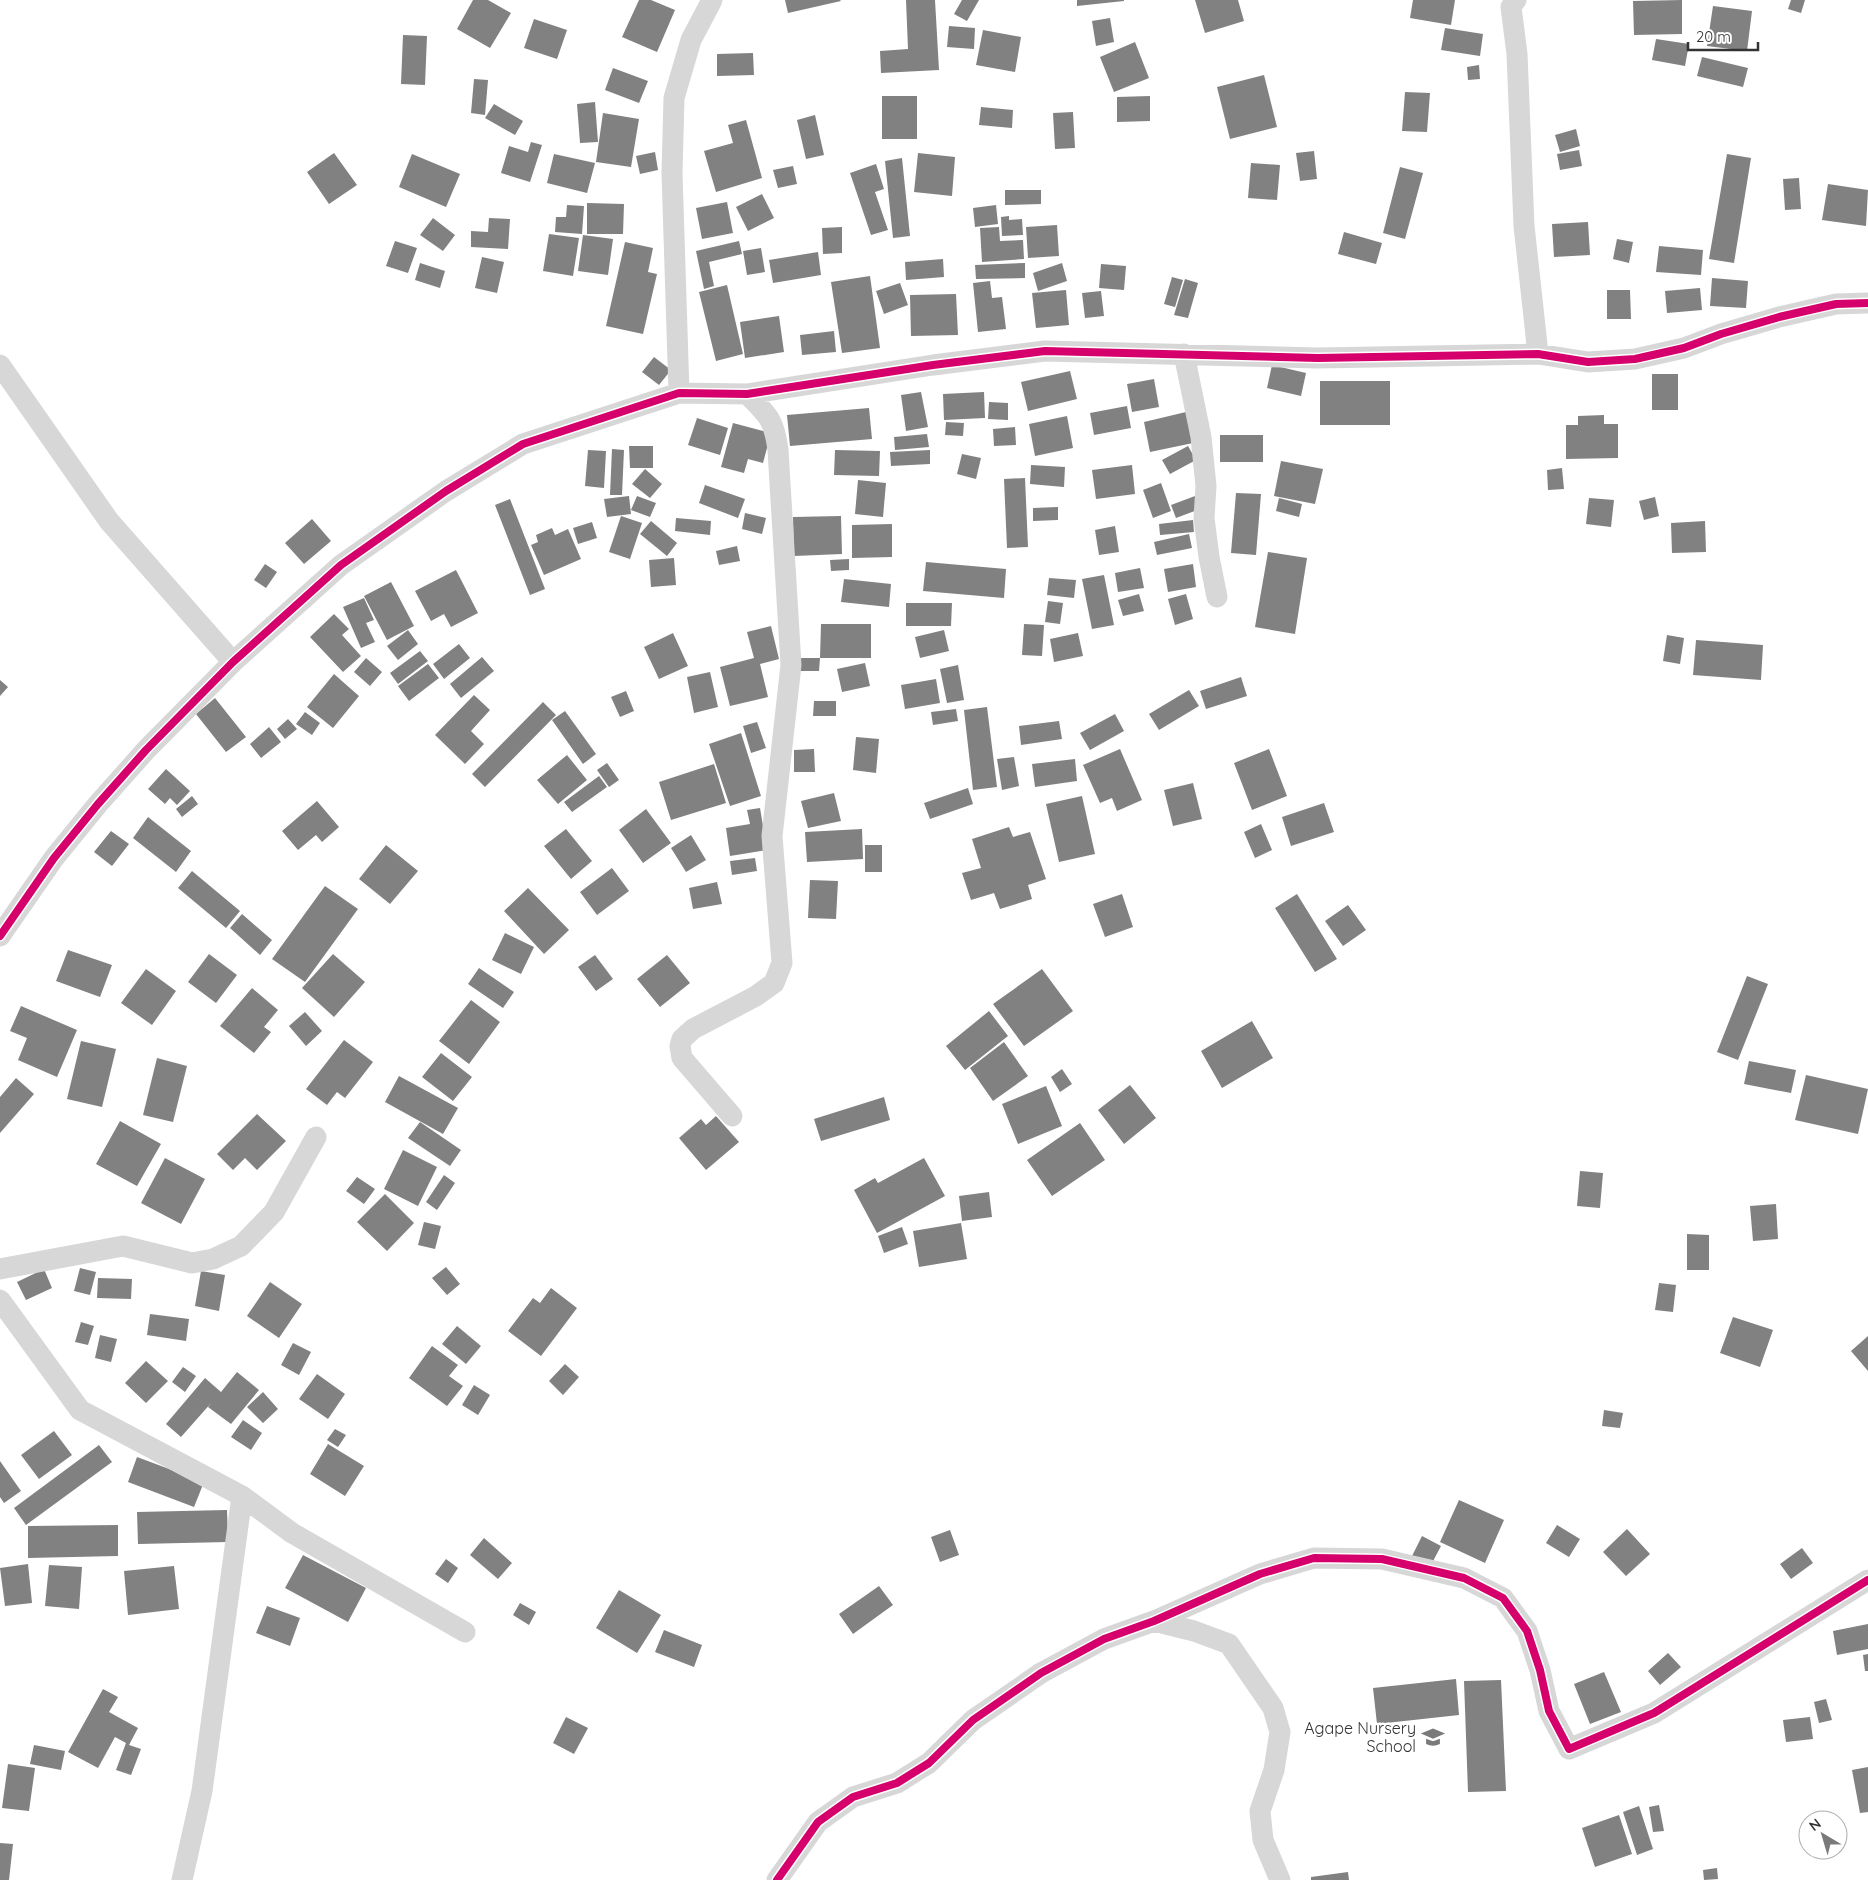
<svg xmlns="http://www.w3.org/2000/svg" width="1868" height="1880" font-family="Quicksand,sans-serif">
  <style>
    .building { fill: #818181 }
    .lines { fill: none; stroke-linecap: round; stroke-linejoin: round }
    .street { stroke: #d7d7d7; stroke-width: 21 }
    .cycleway-casing { stroke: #fff; stroke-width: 11 }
    .cycleway { stroke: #d6006c; stroke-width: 8 }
    .labels { text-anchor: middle; stroke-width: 5; stroke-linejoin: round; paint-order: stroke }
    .poi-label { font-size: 16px; fill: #333; stroke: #fff; text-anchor: end }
  </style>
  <rect width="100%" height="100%" fill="#fff"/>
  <path class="building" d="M473,0H488L511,13L490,48L457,29Z
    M639,0H651L675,10L657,52L622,37Z
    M785,0H840L841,1L788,13Z
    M906,0H935L939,70L881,73L880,51L908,49Z
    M962,0H979L967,21L954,14Z
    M1077,0H1124V1L1077,6Z
    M1195,0H1238L1244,21L1205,33Z
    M1413,0H1455L1451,25L1410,18Z
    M1682,0V34L1634,35L1633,1Z
    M1791,0H1805L1801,13L1788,9Z
    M1713,6L1752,11L1747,51L1707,46Z
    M1110,18L1114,42L1096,46L1092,21Z
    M534,19L567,30L557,59L524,48Z
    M949,26L975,28L974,49L947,47Z
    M1445,28L1483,34L1480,56L1441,50Z
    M983,30L1021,37L1015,72L976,65Z
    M403,35L427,36L425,85L401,84Z
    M1656,39L1689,44L1685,66L1652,60Z
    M1135,42L1149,78L1114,92L1100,57Z
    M753,53L754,75L717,76V54Z
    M1702,57L1748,68L1743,87L1697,76Z
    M1479,65L1480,79L1468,80L1467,67Z
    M613,68L648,81L639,103L605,90Z
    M1264,75L1277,127L1230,139L1217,87Z
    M474,79L488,80L485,115L471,113Z
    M1405,92L1430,93L1427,132L1402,131Z
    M882,96H917V139H882Z
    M1150,96V121L1117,122V97Z
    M595,102L598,142L580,143L577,104Z
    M494,104L523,121L515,135L485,118Z
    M981,107L1013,110L1012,128L979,125Z
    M1073,112L1075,148L1055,149L1053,113Z
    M603,113L639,119L631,167L596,162Z
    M815,115L824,155L806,159L797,120Z
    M746,120L762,178L716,192L704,151L733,143L728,125Z
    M1576,129L1580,146L1560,152L1555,135Z
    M531,142L542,145L530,182L501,173L509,146L528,152Z
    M1579,150L1582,166L1560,170L1557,154Z
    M1314,151L1317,179L1300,181L1296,153Z
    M655,152L658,170L640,174L636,156Z
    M334,153L357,185L329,204L307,172Z
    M918,153L955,157L952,196L914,192Z
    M412,154L460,174L446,207L399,187Z
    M554,154L595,163L587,193L547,183Z
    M1727,154L1751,158L1734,263L1709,259Z
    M902,158L910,236L893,238L885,161Z
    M1251,163L1280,165L1277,200L1248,198Z
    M876,164L884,189L875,192L888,230L871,235L850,173Z
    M793,166L797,184L778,188L773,170Z
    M1400,167L1423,173L1405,239L1383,233Z
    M1799,178L1801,209L1785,210L1783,179Z
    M1828,184L1868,190L1866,226L1822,220Z
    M1005,190H1041V204L1005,205Z
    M762,194L774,218L748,231L736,207Z
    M727,202L733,233L702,239L696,208Z
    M587,203L624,204L623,234H587Z
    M567,205L584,206L582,234L555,232L556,217H566Z
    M996,205L998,224L975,227L973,208Z
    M1009,216V220L1022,219L1023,235L1002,236L1001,217Z
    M433,218L455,235L443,251L420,235Z
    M489,218L510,219L508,249L471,247V231L488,232Z
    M1588,222L1590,255L1554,257L1552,224Z
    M1057,225L1059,256L1028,258L1026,227Z
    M842,227V253L823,254L822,228Z
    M999,227L1000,241L1023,240L1024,259L982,262L980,228Z
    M1344,232L1382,243L1376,264L1338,254Z
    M549,234L579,238L573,276L543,271Z
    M583,235L613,239L608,275L578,271Z
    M1617,239L1633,242L1629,263L1613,259Z
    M395,241L417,248L408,273L386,266Z
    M739,241L742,254L709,262L714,286L704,289L696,251Z
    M625,242L653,248L648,272L657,274L643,334L606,326Z
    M1659,246L1703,250L1701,275L1656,272Z
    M761,248L765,272L747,275L743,251Z
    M818,252L821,275L773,283L769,260Z
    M482,257L504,262L497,293L475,288Z
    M943,259L944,277L906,280L905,262Z
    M420,263L445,271L440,288L415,280Z
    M1025,263V278L976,279L975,265Z
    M1062,263L1067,281L1038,291L1033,273Z
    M1101,264L1126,266L1124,290L1099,288Z
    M870,276L880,348L842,353L831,282Z
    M1172,277L1183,280L1175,307L1164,304Z
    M1712,278L1748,281L1746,308L1710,306Z
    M1185,279L1198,283L1188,318L1174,315Z
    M990,281L992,298L1002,297L1006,329L978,332L973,283Z
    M900,283L908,305L884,314L876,291Z
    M727,285L743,354L716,361L699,292Z
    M1700,288L1702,310L1667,313L1665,291Z
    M1066,290L1069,325L1036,328L1032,293Z
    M1607,290H1630L1631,319H1607Z
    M1101,291L1104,316L1085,318L1082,293Z
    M956,294L958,335L911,336L910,295Z
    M779,316L784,352L745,358L740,322Z
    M834,331L836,352L802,355L800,335Z
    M654,357L671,370L659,385L642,372Z
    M1272,365L1306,373L1301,396L1267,388Z
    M1070,371L1077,399L1028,411L1021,382Z
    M1652,374H1678V410H1652Z
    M1154,379L1159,407L1132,412L1127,384Z
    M1320,381H1390V425H1320Z
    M921,392L928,427L906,431L901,395Z
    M984,392L985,418L944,420L943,394Z
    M989,402L1008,403V420L988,419Z
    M1127,406L1131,428L1094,435L1090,413Z
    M869,408L872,439L790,446L787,415Z
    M1186,412L1193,443L1150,452L1144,422Z
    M1604,415V424H1618V458L1566,459V425H1578V416Z
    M1067,416L1073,448L1035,456L1029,424Z
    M697,418L728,428L720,455L688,445Z
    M946,422L964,423L963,436L945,435Z
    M733,423L771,433L763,463L748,459L744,473L721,467Z
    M1015,427L1016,445L994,446L993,429Z
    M927,434L929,447L895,450L894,437Z
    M1220,435H1263V462H1220Z
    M629,446H653V468H630Z
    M1188,446L1196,460L1170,474L1162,460Z
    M612,449L624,450L622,495H610Z
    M588,450L606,451L604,488L585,486Z
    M835,450L880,451L879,476L834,475Z
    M930,450V464L891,466L890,452Z
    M962,454L981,458L976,479L957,474Z
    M1281,461L1323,469L1315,504L1274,496Z
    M1031,465L1065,467L1064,487L1030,484Z
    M1132,465L1135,494L1096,499L1092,470Z
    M1562,468L1564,489L1548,490L1547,470Z
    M645,469L662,484L650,498L632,484Z
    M1025,478L1028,547L1007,548L1004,479Z
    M858,480L886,483L883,517L855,514Z
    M1161,483L1171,511L1153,518L1143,490Z
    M705,485L745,499L738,518L699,503Z
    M1236,493L1261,494L1256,555L1231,553Z
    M629,496L631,514L607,517L604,499Z
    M637,496L656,503L650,517L631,510Z
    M1195,496L1200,509L1176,518L1171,505Z
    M1655,497L1659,516L1644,520L1639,501Z
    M1279,498L1302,504L1299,517L1276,511Z
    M1589,498L1614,500L1611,527L1586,524Z
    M510,499L545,589L530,595L495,505Z
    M1058,507V520L1033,521V508Z
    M745,513L766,518L762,534L742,529Z
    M621,516L642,523L630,559L609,552Z
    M841,516L842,554L794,556L793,517Z
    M676,518L711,521L710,535L675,531Z
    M312,519L331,541L304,564L285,543Z
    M1193,520L1194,532L1160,535L1159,524Z
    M651,521L677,543L667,556L640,534Z
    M1705,521L1706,552L1672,553L1671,523Z
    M592,522L597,538L578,544L573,528Z
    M892,524V557L852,558V525Z
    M1115,526L1119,552L1099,555L1095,530Z
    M552,528L555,535L568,529L581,559L544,575L531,545L538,542L536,535Z
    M1189,534L1192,548L1157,555L1154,542Z
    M737,546L740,561L719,565L716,551Z
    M1268,552L1307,558L1295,634L1255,627Z
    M674,558L676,585L651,587L649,560Z
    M849,559V570L831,571L830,560Z
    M926,562L1006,569L1004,598L923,591Z
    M265,564L277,572L266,588L254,580Z
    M1193,564L1196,587L1168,592L1164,569Z
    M1140,568L1144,588L1118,592L1115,573Z
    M456,570L478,613L451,627L444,614L431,621L415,591Z
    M1104,575L1114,625L1092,629L1082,579Z
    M1049,578L1076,580L1074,598L1047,595Z
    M844,579L891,584L889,607L841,602Z
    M391,582L414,626L387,640L364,596Z
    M1139,594L1144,611L1123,616L1118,600Z
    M1186,594L1193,619L1175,625L1168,599Z
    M364,598L374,620L366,623L375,642L361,648L343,607Z
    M1048,601L1063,603L1060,624L1045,622Z
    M906,603H952L951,626H906Z
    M334,614L349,629L342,635L361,656L343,672L310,637Z
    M821,624H871V658H820Z
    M1024,624L1044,625L1042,656L1022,655Z
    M771,626L779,659L760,664L768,697L730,706L720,667L754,658L747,632Z
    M408,630L418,644L398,660L387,646Z
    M944,630L949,651L920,658L915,637Z
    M673,633L688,666L659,679L644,647Z
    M1078,633L1083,656L1054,662L1050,639Z
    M1667,635L1684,638L1680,664L1663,661Z
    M1696,640L1763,645L1761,680L1693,675Z
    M459,644L470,658L444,679L433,664Z
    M420,651L428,661L398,684L390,673Z
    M482,657L494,671L461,698L450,684Z
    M366,658L382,672L370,686L354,672Z
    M794,658H820L819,671H794Z
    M865,663L870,686L842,692L837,669Z
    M428,664L439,678L409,701L398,686Z
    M958,665L964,700L947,703L940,669Z
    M710,672L718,707L694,713L687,677Z
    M334,674L359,696L333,728L307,707Z
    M1241,677L1247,696L1206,709L1200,691Z
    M936,679L940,703L905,709L901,685Z
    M0,680L8,687L0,696Z
    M1189,690L1199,706L1159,730L1149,714Z
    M626,691L634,711L620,717L611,697Z
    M474,695L490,710L471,731L484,744L465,764L435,735Z
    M215,698L246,737L226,752L196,714Z
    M814,701H836V716H813Z
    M543,702L556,715L485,787L472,774Z
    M987,707L997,787L973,790L964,710Z
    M956,709L958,721L933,725L931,712Z
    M565,711L596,754L583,764L552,720Z
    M305,712L320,723L312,735L296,724Z
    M1115,714L1124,731L1090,750L1080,733Z
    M288,719L297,729L285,739L277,729Z
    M1059,721L1062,739L1021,745L1019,726Z
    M757,722L766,748L751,753L743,726Z
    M269,727L281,742L261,758L250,744Z
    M741,733L761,796L730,806L709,744Z
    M856,737L879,739L876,773L853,770Z
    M814,749L815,772H794V750Z
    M1120,749L1142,800L1117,811L1112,798L1100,803L1083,765Z
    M1269,749L1287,796L1252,810L1234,763Z
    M567,755L587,780L558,804L537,780Z
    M1014,757L1019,786L1002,790L997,759Z
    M1075,759L1077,781L1035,787L1032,764Z
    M607,763L619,780L609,787L597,770Z
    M714,764L726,803L671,820L659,782Z
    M166,769L190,791L177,805L170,798L165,804L148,789Z
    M599,776L607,787L572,812L564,802Z
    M1193,783L1202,819L1173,826L1164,790Z
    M968,788L973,804L930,819L924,803Z
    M834,793L841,821L808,828L801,801Z
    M192,796L198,804L182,817L176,809Z
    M1082,796L1095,854L1059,862L1046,804Z
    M317,801L339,827L322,842L316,835L298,850L282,831Z
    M1324,803L1334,832L1291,846L1282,817Z
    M760,808L767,850L730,856L726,828L750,824L747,810Z
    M646,809L671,843L643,863L619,830Z
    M148,817L191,851L176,872L133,838Z
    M1261,824L1272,850L1255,858L1244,832Z
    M1009,827L1013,837L1030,832L1046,879L1028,885L1032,899L1000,909L994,893L971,900L962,873L981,868L972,839Z
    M566,829L592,861L571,879L544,846Z
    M862,829L863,859L807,862L805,832Z
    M111,831L129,844L112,866L94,852Z
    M691,835L706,860L686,872L671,848Z
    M386,845L418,871L390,904L359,879Z
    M865,845H882V872H865Z
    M755,858L757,871L732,875L730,861Z
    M612,868L629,891L597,915L580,892Z
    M192,871L240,911L226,928L178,888Z
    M810,880L838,881L836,919L808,918Z
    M717,882L722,904L693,909L689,888Z
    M325,886L358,909L305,982L272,959Z
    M528,888L569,930L544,954L504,911Z
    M1122,894L1133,927L1105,937L1093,904Z
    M1297,894L1337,959L1315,972L1275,908Z
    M1348,905L1366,930L1343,946L1325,921Z
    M242,914L272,940L260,955L230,928Z
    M505,933L534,947L521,974L492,960Z
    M68,950L112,965L100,997L56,981Z
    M209,954L237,975L216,1003L188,982Z
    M333,954L365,982L334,1017L302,988Z
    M595,955L613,979L596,991L578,967Z
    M667,955L690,983L660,1007L637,979Z
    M479,968L514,992L503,1008L468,984Z
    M146,969L176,991L152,1025L121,1003Z
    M1042,969L1073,1011L1024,1046L993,1004Z
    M1747,976L1768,984L1738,1060L1717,1052Z
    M252,988L278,1010L264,1027L271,1032L254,1053L220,1026Z
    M471,1000L500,1022L469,1064L439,1041Z
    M21,1006L77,1030L57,1077L18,1060L27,1038L10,1031Z
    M989,1011L1008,1036L965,1070L946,1046Z
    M305,1012L322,1031L306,1046L289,1026Z
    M1252,1021L1273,1058L1222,1088L1201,1051Z
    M344,1040L373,1062L345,1098L337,1092L327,1105L306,1089Z
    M81,1041L116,1049L102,1107L67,1099Z
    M1004,1042L1028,1076L993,1101L970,1068Z
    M441,1053L472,1077L453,1101L422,1077Z
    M157,1058L187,1066L173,1122L143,1115Z
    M1749,1061L1796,1070L1791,1093L1744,1084Z
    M1062,1069L1072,1084L1060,1092L1051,1077Z
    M1806,1075L1868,1089L1858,1134L1795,1120Z
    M399,1076L458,1108L443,1134L385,1102Z
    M16,1078L34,1094L0,1133V1097Z
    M1130,1085L1156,1118L1124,1144L1098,1110Z
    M1046,1086L1062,1126L1018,1144L1002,1104Z
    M884,1097L890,1120L821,1141L814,1119Z
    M257,1114L286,1141L257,1170L245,1158L233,1170L217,1154Z
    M716,1116L739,1142L706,1170L679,1138L701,1119L706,1125Z
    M120,1121L161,1144L137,1186L96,1164Z
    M420,1122L461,1150L450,1166L408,1138Z
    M1080,1123L1105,1160L1052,1196L1027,1160Z
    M403,1150L437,1167L418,1206L384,1189Z
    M165,1158L205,1179L181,1224L141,1203Z
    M924,1158L945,1196L877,1233L854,1190L875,1178L878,1183Z
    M1580,1171L1603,1173L1600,1208L1577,1206Z
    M444,1175L455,1183L437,1210L426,1202Z
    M357,1177L375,1189L364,1204L346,1191Z
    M989,1192L992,1217L962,1221L959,1196Z
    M385,1194L414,1223L387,1251L357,1222Z
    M1776,1204L1778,1239L1753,1241L1750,1206Z
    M424,1222L441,1226L435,1249L418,1245Z
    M961,1223L967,1259L919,1267L913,1231Z
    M902,1227L908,1244L884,1253L878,1236Z
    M1687,1234L1709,1235V1270H1687Z
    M446,1267L460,1284L447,1295L432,1278Z
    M80,1268L96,1272L90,1295L74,1291Z
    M44,1269L52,1288L26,1300L17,1282Z
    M201,1271L225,1275L219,1311L195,1306Z
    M98,1278L132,1279L131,1299L97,1298Z
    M270,1282L302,1304L279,1338L247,1316Z
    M1659,1283L1676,1285L1673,1312L1655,1310Z
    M551,1288L577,1308L541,1356L508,1331L533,1298L540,1303Z
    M150,1314L189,1319L186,1341L147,1335Z
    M1733,1317L1773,1330L1760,1367L1720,1353Z
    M81,1322L94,1326L88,1345L75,1342Z
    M457,1326L481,1346L466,1364L442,1344Z
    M100,1335L117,1339L111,1362L95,1358Z
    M1868,1336V1371L1851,1351Z
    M293,1343L311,1352L299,1375L281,1365Z
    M432,1346L458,1365L449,1376L463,1386L447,1406L409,1378Z
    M146,1361L168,1381L146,1403L125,1383Z
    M565,1364L579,1377L563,1395L549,1381Z
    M183,1367L196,1376L185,1392L172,1382Z
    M237,1372L259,1390L231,1424L208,1407L212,1402L181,1437L166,1424L205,1378L221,1392Z
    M317,1374L345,1394L328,1419L299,1399Z
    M474,1385L490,1395L478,1415L462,1405Z
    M263,1392L278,1409L263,1423L247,1407Z
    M1604,1410L1623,1413L1620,1428L1602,1426Z
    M243,1420L262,1433L251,1450L231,1437Z
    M335,1429L346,1435L338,1447L327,1440Z
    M54,1431L72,1455L39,1479L21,1455Z
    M328,1444L364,1466L345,1496L310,1474Z
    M99,1445L112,1462L26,1525L14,1508Z
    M137,1457L204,1482L194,1507L128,1482Z
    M0,1461L21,1491L4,1503L0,1497Z
    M1459,1500L1504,1520L1485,1563L1440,1542Z
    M227,1510L228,1542L138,1544L137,1512Z
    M118,1525V1556L28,1558V1526Z
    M1557,1525L1580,1539L1569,1557L1546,1543Z
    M1627,1529L1650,1554L1626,1576L1603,1552Z
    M950,1530L959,1555L940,1562L931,1537Z
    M1422,1536L1441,1546L1431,1565L1412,1556Z
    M484,1538L512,1563L498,1579L470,1555Z
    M1802,1548L1813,1563L1791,1579L1780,1564Z
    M303,1555L366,1588L348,1622L285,1588Z
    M446,1559L458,1568L448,1583L435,1574Z
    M28,1564L32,1603L5,1606L0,1568Z
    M49,1565L82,1567L79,1609L45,1606Z
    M174,1566L179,1609L128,1615L124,1571Z
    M879,1586L893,1605L853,1634L839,1614Z
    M619,1590L661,1615L637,1653L596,1628Z
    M520,1603L536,1612L529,1625L513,1615Z
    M267,1606L300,1618L290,1646L256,1633Z
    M1868,1624V1649L1837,1655L1833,1631Z
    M664,1630L702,1645L694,1667L655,1652Z
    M1668,1653L1681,1667L1660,1685L1648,1671Z
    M1868,1654V1671H1865L1863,1655Z
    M1604,1672L1621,1712L1590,1724L1574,1684Z
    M1456,1679L1459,1715L1377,1724L1373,1688Z
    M1501,1680L1506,1791L1468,1792L1464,1681Z
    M103,1689L118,1697L109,1712L138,1728L129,1745L141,1749L131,1775L116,1770L126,1743L115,1737L98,1768L68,1752Z
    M1826,1699L1832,1720L1819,1723L1814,1702Z
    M566,1717L588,1728L574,1754L553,1743Z
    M1810,1717L1813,1739L1786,1742L1783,1720Z
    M34,1745L65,1751L61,1770L30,1764Z
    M8,1764L35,1768L29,1811L2,1808Z
    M1868,1767V1812L1860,1813L1852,1770Z
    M1659,1805L1664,1831L1653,1832L1649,1807Z
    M1639,1806L1653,1849L1637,1855L1623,1812Z
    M1619,1815L1632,1854L1595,1867L1582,1828Z
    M0,1843L13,1844L9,1880H0Z
    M1717,1868L1718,1879L1704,1880L1703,1870Z
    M1348,1872L1349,1880H1311V1877Z"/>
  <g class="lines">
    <path class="street" d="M1516,0L1511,7L1517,54L1524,226L1538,354
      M1184,354L1201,437L1206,486L1204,518L1209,557L1217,597
      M0,365L109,521L233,662
      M679,393L672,173L674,98L691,40L712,0
      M0,936L54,858L98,804L146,750L233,662L341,565L446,491L523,444L679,393L747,394L933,365L1045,351L1318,358L1538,354L1588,362L1635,359L1684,348L1721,334L1779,317L1836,304L1868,303
      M732,1116L682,1058L680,1046L682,1039L693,1029L756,996L774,983L782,963L772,836L791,665L778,450C774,419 768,415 747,394
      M0,1269L123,1246L192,1263L213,1259L241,1246L274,1212L316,1137
      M0,1300L80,1410L242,1496L292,1533L465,1632
      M1154,1621L1194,1631L1229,1644L1273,1708L1280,1732L1274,1770L1260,1811L1263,1840L1280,1880
      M182,1880L202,1791L242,1496
      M777,1880L818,1822L853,1797L897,1783L929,1763L973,1720L1041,1673L1104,1639L1154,1621L1260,1574L1314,1558L1382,1559L1464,1578L1503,1598L1527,1631L1540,1670L1549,1711L1569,1749L1654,1713L1868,1580"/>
    <g class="cycleway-casing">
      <path id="cycleway" d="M0,936L54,858L98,804L146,750L233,662L341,565L446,491L523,444L679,393L747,394L933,365L1045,351L1318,358L1538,354L1588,362L1635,359L1684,348L1721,334L1779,317L1836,304L1868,303
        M777,1880L818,1822L853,1797L897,1783L929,1763L973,1720L1041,1673L1104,1639L1154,1621L1260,1574L1314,1558L1382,1559L1464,1578L1503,1598L1527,1631L1540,1670L1549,1711L1569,1749L1654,1713L1868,1580"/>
    </g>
    <use href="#cycleway" class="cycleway"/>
  </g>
  <defs>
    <g id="school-bare" transform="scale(1.725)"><path d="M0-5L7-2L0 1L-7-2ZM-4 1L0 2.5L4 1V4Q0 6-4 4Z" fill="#7a7a7a" stroke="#fff" stroke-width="2.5" paint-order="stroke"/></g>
  </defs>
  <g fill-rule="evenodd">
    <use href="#school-bare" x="1433" y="1737"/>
  </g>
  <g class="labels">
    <g class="poi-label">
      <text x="1416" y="1734">Agape Nursery<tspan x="1416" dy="18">School</tspan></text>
    </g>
  </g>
  <g transform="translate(1823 1835) rotate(322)"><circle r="24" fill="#ffffff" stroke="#adadad"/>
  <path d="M0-4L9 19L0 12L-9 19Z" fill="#7a7a7a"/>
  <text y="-8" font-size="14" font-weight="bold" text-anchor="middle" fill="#333333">N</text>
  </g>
  <path d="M1688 42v8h70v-8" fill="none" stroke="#333333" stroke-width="2.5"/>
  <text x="1696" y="42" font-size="15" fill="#333333" stroke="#ffffff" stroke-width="4" paint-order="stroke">20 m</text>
</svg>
